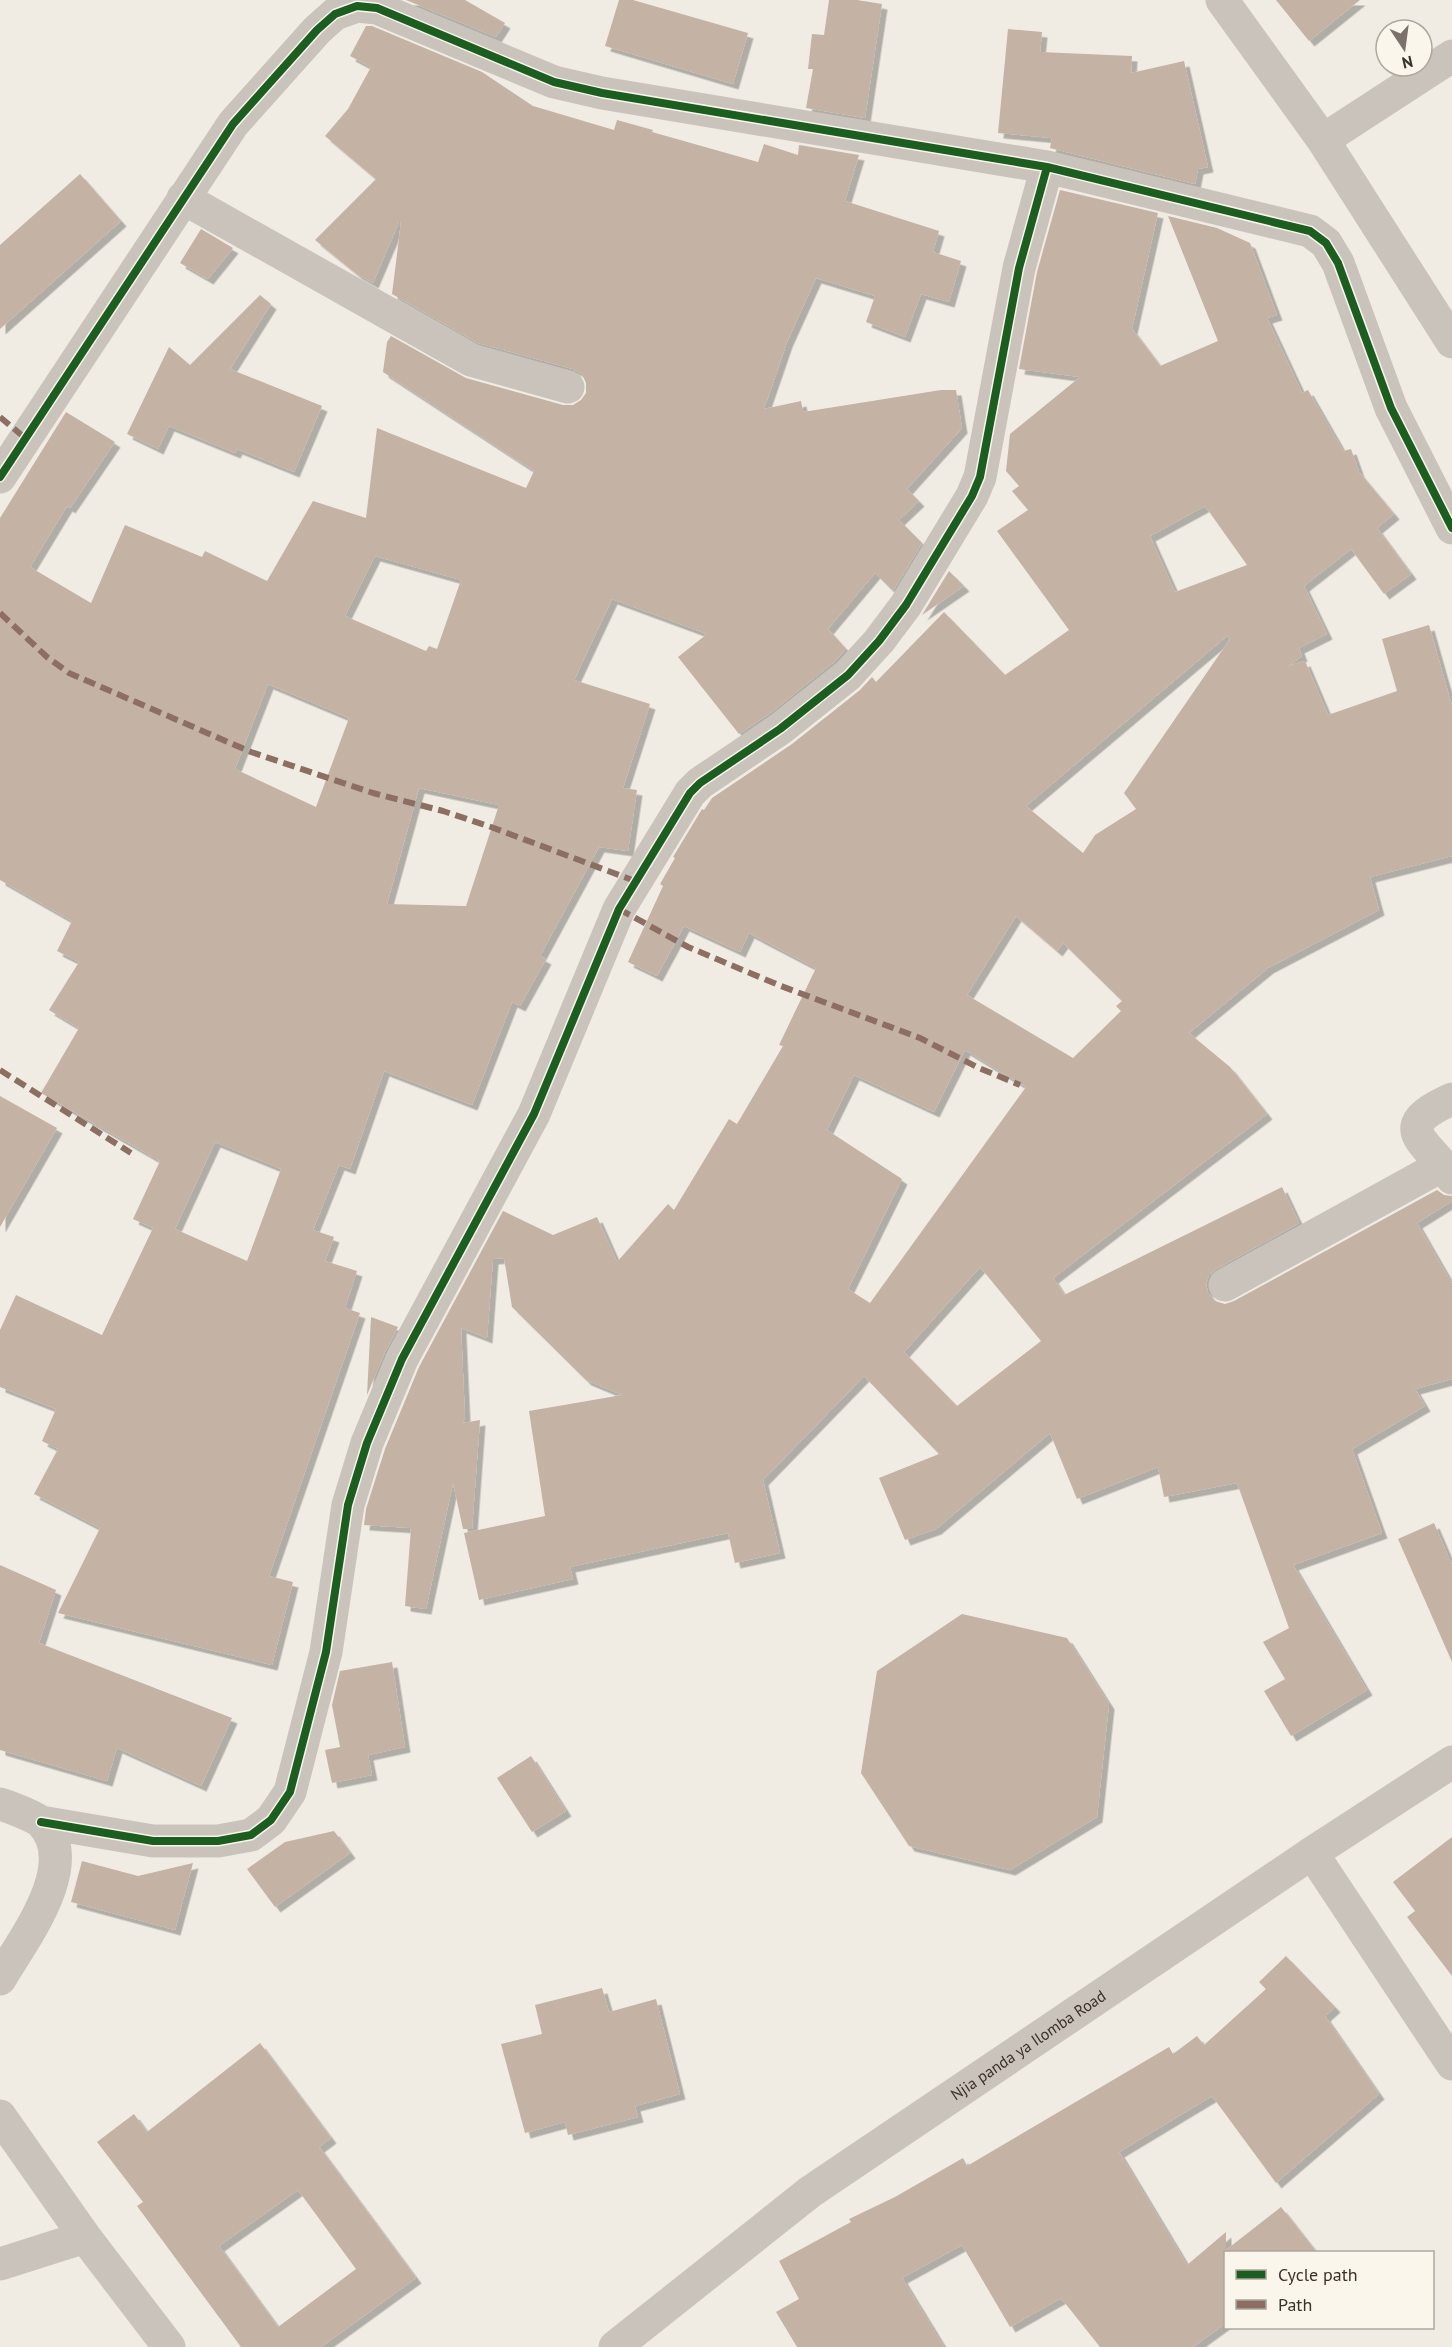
<svg xmlns="http://www.w3.org/2000/svg" width="1452" height="2347" font-family="'PT Sans',sans-serif">
  <style>
    .building { fill: #c4b2a5; fill-rule: evenodd; filter: url(#shadow) }
    .lines { fill: none; stroke-linecap: round; stroke-linejoin: round }
    .minor { stroke: #c9c3bc; stroke-width: 33 }
    .tertiary { stroke: #c9c3bc; stroke-width: 33 }
    .quiet { stroke: #8d6e63; stroke-width: 6; stroke-dasharray: 12 6; stroke-linecap: butt }
    .cycleway-casing { stroke: #fbf6ec; stroke-width: 11 }
    .cycleway { stroke: #1b5e20; stroke-width: 8 }
    .labels { text-anchor: middle; stroke-width: 4.5; stroke-linejoin: round; paint-order: stroke }
    .street-label { font-size: 16px; fill: #3a312a; stroke: #fbf6ec }
  </style>
  <defs>
    <filter id="shadow"><feDropShadow dx="5.5" dy="5.5" stdDeviation="0" flood-color="#0004"/></filter>
  </defs>
  <rect width="100%" height="100%" fill="#f0ece4"/>
  <path class="building" d="M406,0H465L505,23L496,37Z
    M619,0H633L748,33L733,84L605,46Z
    M829,0H857L882,4L865,118L806,108L813,69H808L812,34L824,35Z
    M1276,0H1360L1309,41Z
    M366,26H372L482,72L533,106L614,130L617,120L653,130L652,132L758,162L764,144L798,155L799,145L859,155L845,201L939,231L933,252L961,261L949,302L921,294L905,337L866,322L875,296L816,278L787,342L764,409L801,401L803,412L941,390H956L962,428L907,489L919,501L899,520L922,543L893,591L875,573L828,629L846,649L835,661L769,714L739,734L678,657L707,634L612,599L574,680L650,704L623,788L637,790L628,851L599,847L540,956L546,959L520,1006L512,1002L472,1105L384,1071L350,1169L339,1165L313,1230L334,1237L325,1261L357,1271L345,1308L360,1313L269,1576L293,1582L272,1665L58,1613L100,1528L34,1494L58,1449L42,1441L56,1409L0,1387V1330L16,1295L102,1335L153,1228L133,1219L160,1161L41,1093L79,1028L49,1010L79,962L57,951L72,921L0,880V518L66,412L115,442L70,508L67,506L30,567L91,603L125,525L202,557L205,551L267,581L313,501L366,518L377,428L526,488L534,471L383,372L387,342L391,336L466,378L563,405H573L581,400L586,393V383L582,374L573,369L478,343L392,294L401,222H399L373,283L357,274L315,240L376,179L325,136L348,109L371,67L350,56ZM375,556L461,580L437,649L429,646L426,651L345,616ZM268,684L349,718L316,807L235,769ZM419,788L499,805L466,906L387,904ZM215,1142L281,1169L247,1261L175,1229Z
    M1008,29L1042,32L1040,52L1132,56L1131,73L1184,61L1208,167L1198,169L1195,184L1050,148L1052,138L998,133Z
    M80,174L121,221L0,329V245Z
    M1060,190L1158,213L1132,329L1160,366L1218,341L1168,216L1217,228L1250,243L1277,315L1267,318L1302,393L1308,390L1343,451L1351,449L1359,472L1394,514L1377,528L1411,574L1384,594L1351,549L1304,586L1327,634L1299,648L1302,656L1288,666L1305,661L1328,715L1397,691L1382,639L1429,625L1452,706V856L1370,877L1379,910L1268,968L1189,1033L1230,1067L1267,1114L1053,1278L1064,1295L1282,1187L1299,1223L1216,1269L1209,1275L1206,1284L1208,1293L1215,1301L1225,1304L1234,1301L1437,1190L1444,1195L1452,1196V1201L1417,1223L1452,1284V1379L1415,1389L1425,1406L1352,1449L1382,1533L1293,1565L1367,1690L1291,1736L1264,1691L1285,1679L1263,1642L1289,1628L1237,1483L1164,1497L1158,1467L1077,1499L1050,1433L936,1529L905,1540L879,1478L939,1454L864,1376L763,1480L780,1553L735,1563L728,1533L570,1567L573,1579L479,1600L464,1533L545,1516L529,1411L622,1395L586,1380L512,1307L504,1258L493,1259L487,1338L461,1328L465,1417L463,1423L480,1420L472,1529H463L453,1483L426,1609L405,1606L411,1528L364,1525L366,1509L385,1449L419,1367L503,1211L553,1235L597,1217L617,1262L668,1204L674,1210L729,1119L737,1124L783,1046L779,1045L816,968L749,933L740,952L684,926L657,976L628,962L663,886L660,884L675,858L673,857L702,809L704,810L712,798L792,744L860,690L872,677L876,682L944,612L1005,675L1069,630L997,531L1028,510L1012,491L1019,486L1006,471L1010,434L1080,377L1019,369L1037,272ZM1205,506L1247,565L1175,592L1150,536ZM1227,636L1230,639L1124,793L1136,809L1095,835L1083,853L1026,806ZM1016,916L1057,951L1063,943L1122,1001L1116,1006L1121,1011L1073,1058L967,995ZM965,1050L1026,1087L870,1303L848,1289L902,1179L827,1130L854,1075L934,1112ZM980,1267L1041,1341L957,1406L904,1352Z
    M201,229L233,248L208,279L180,263Z
    M260,295L271,304L230,369L322,406L294,472L237,449L235,453L169,426L158,449L127,434L169,347L190,365Z
    M949,571L964,586L922,615Z
    M0,1096L57,1128L0,1227Z
    M371,1317L398,1327L385,1352L367,1395Z
    M1434,1523L1452,1565V1662L1398,1539Z
    M0,1565L56,1590L39,1643L232,1718L201,1786L117,1748L107,1781L0,1750Z
    M962,1614L1067,1638L1109,1704L1097,1817L1010,1870L909,1846L861,1773L877,1671Z
    M392,1662L405,1747L368,1755L372,1775L332,1783L325,1750L340,1747L332,1705L340,1671Z
    M531,1756L566,1811L532,1832L497,1778Z
    M334,1831L350,1853L275,1907L247,1869L285,1842Z
    M1452,1837V1976L1407,1917L1415,1911L1393,1882Z
    M82,1861L138,1876L193,1863L175,1930L71,1902Z
    M1286,1956L1335,2007L1325,2016L1379,2094L1276,2183L1212,2096L1119,2152L1187,2265L1226,2232V2250L1281,2207L1317,2253H1226V2323L1193,2347H1100L1061,2298L1010,2327L962,2245L902,2278L944,2347H797L776,2312L799,2299L779,2261L851,2222L849,2219L895,2197L963,2158L967,2166L1169,2047L1173,2054L1197,2036L1204,2045L1266,1989L1259,1982Z
    M602,1988L609,2012L656,1999L680,2094L635,2106L638,2117L568,2135L565,2122L525,2133L501,2044L542,2034L535,2005Z
    M260,2043L331,2138L319,2147L416,2278L321,2347H241L137,2206L143,2202L97,2142L134,2114L147,2132ZM298,2190L356,2269L278,2327L219,2246Z"/>
  <g class="lines">
    <path class="minor" d="M1323,140L1452,56
      M183,198L471,360L568,387
      M0,477L233,124L317,30L335,14L357,6L377,8L554,82L602,93L1047,167L1310,231L1326,243L1338,263L1391,408L1452,528
      M1452,1099C1387,1128 1427,1140 1452,1178
      M1225,1285L1443,1165
      M0,1804C10,1807 36,1817 42,1823C82,1865 22,1941 0,1979
      M41,1822L153,1841H218L251,1835L271,1820L290,1792L326,1652L348,1505L367,1443L402,1359L534,1114L619,909L690,793L700,783L780,729L848,675L879,641L906,605L972,496L980,477L1019,268L1047,167
      M1312,1853L1452,2064
      M0,2116L85,2237L169,2347
      M0,2264L85,2237"/>
    <g class="tertiary">
      <path d="M1222,0L1323,140L1452,342"/>
      <path id="s1" d="M615,2347L810,2192L1312,1853L1452,1762"/>
    </g>
    <path class="quiet" d="M0,417L25,438
      M0,613L47,657L69,673L251,752L373,793L443,811L491,827L635,881
      M619,909L688,947L781,986L920,1038L979,1068L1020,1085
      M0,1070L131,1153"/>
    <g class="cycleway-casing">
      <path id="cycleway" d="M0,477L233,124L317,30L335,14L357,6L377,8L554,82L602,93L1047,167L1310,231L1326,243L1338,263L1391,408L1452,528
        M41,1822L153,1841H218L251,1835L271,1820L290,1792L326,1652L348,1505L367,1443L402,1359L534,1114L619,909L690,793L700,783L780,729L848,675L879,641L906,605L972,496L980,477L1019,268L1047,167"/>
    </g>
    <use href="#cycleway" class="cycleway"/>
  </g>
  <g class="labels">
    <g class="street-label">
      <text dy="6" stroke="none"><textPath href="#s1" startOffset="512">Njia panda ya Ilomba Road</textPath></text>
    </g>
  </g>
  <rect x="1224" y="2251" width="210" height="78" fill="#fbf6ec" stroke="#aea79e" stroke-width="1.5"/>
  <rect x="1236" y="2270" width="30" height="9" fill="#1b5e20" stroke="#aea79e" stroke-width="1.5"/>
  <text x="1278" y="2281" font-size="18" fill="#3a312a">Cycle path</text>
  <rect x="1236" y="2300" width="30" height="9" fill="#8d6e63" stroke="#aea79e" stroke-width="1.5"/>
  <text x="1278" y="2311" font-size="18" fill="#3a312a">Path</text>
  <g transform="translate(1404 48) rotate(167)"><circle r="28" fill="#fbf6ec" stroke="#aea79e" stroke-width="1.5"/>
  <path d="M0-4.5L10 22L0 15L-10 22Z" fill="#7a726b"/>
  <text y="-9" font-size="16" font-weight="bold" text-anchor="middle" fill="#3a312a">N</text>
  </g>
</svg>
